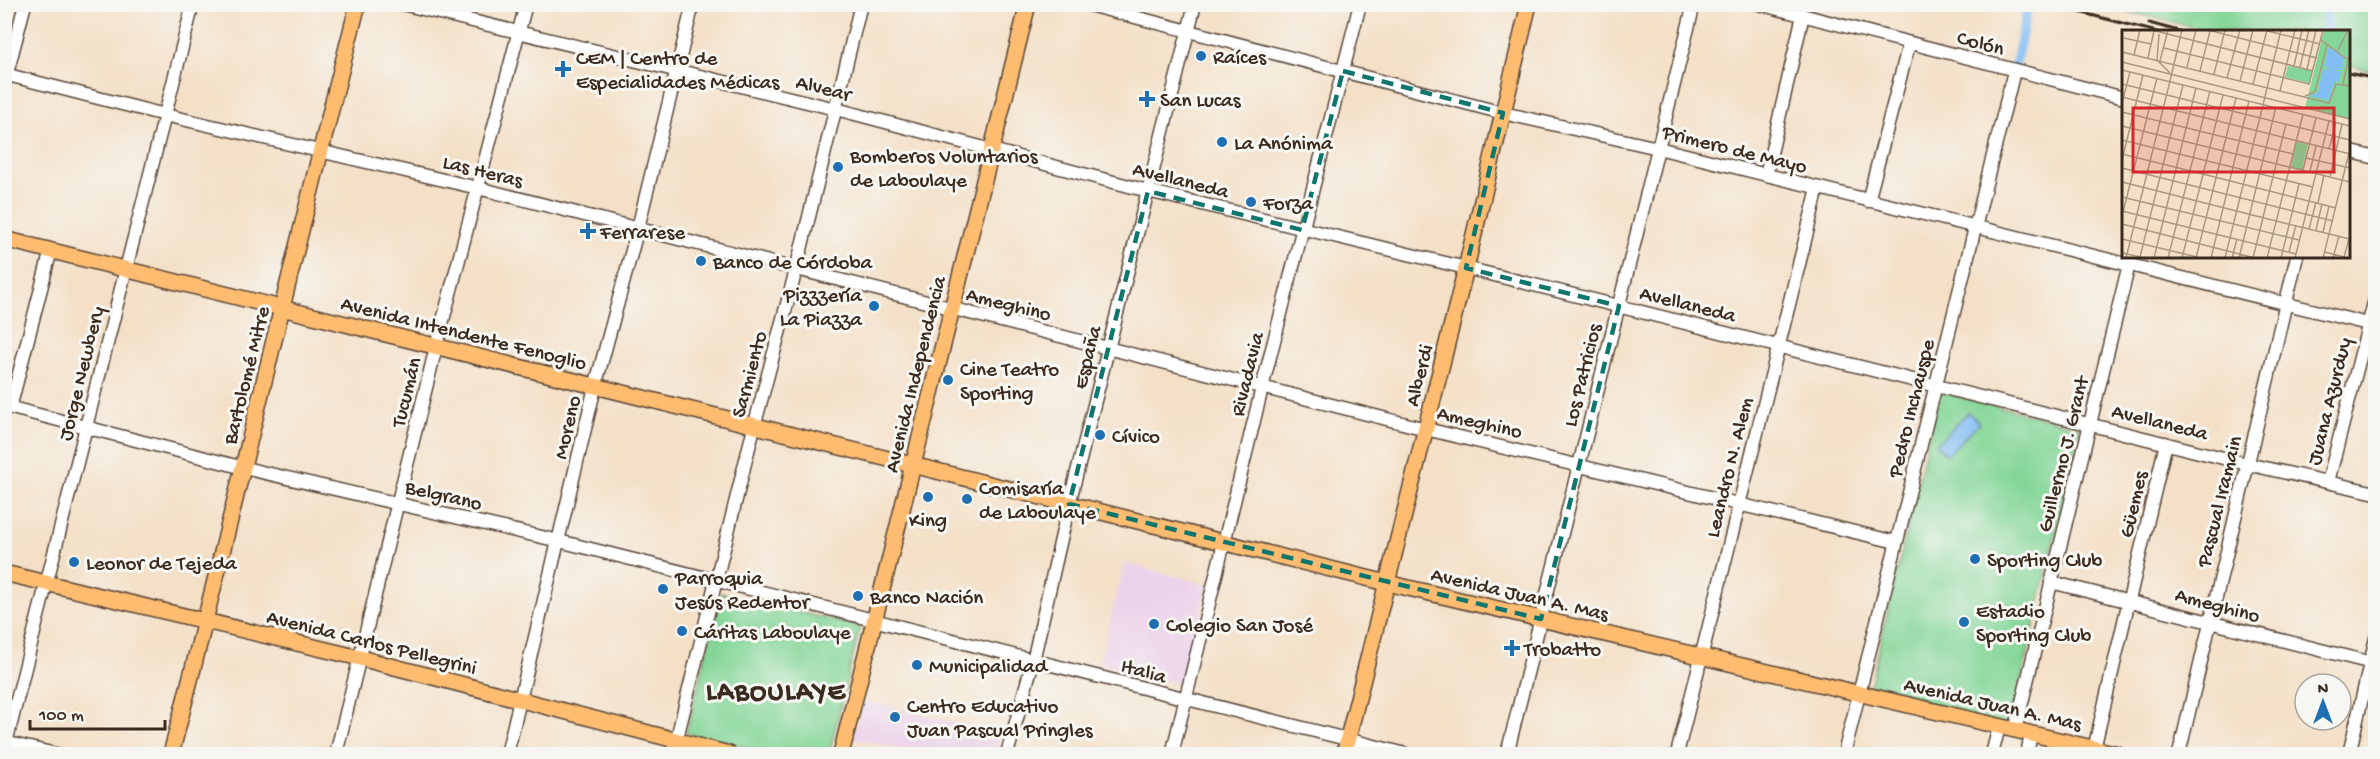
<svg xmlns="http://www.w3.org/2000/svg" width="2380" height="759" font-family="'Gochi Hand',sans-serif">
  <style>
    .built { fill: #ecd1ea }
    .green { fill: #83d697; stroke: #5f805a; stroke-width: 1.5 }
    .water { fill: #82bdf4; stroke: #5e7489; stroke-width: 1.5 }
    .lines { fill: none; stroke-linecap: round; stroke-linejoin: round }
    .canal { stroke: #82bdf4; stroke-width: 9 }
    .minor-casing { stroke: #574537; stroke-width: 15 }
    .major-casing { stroke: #574537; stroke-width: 18 }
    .minor { stroke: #fff; stroke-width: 12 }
    .major { stroke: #febc70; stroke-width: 15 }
    .rail { stroke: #3b2a1e; stroke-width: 3 }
    .marked { fill: none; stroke: #0f766e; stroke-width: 4.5; stroke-dasharray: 12 8; stroke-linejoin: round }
    .poi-dot { fill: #1f6fb2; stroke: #f6f6f2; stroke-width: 2 }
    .labels { text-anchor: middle; stroke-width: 6; stroke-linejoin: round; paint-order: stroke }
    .street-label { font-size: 21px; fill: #3b2a1e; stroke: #f6f6f2 }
    .poi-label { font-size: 21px; fill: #3b2a1e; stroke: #f6f6f2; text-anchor: start }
    .district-label { font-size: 27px; font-weight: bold; letter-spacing: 1.5px; fill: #3b2a1e; stroke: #f6f6f2 }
    .inset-road { fill: none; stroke: #aa9783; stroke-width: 1.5 }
    .view { fill: #d62828; fill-opacity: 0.15; stroke: #d62828; stroke-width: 3 }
    .inset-edge { fill: none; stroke: #3b2a1e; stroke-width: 3 }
  </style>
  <rect width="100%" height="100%" fill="#f6f6f2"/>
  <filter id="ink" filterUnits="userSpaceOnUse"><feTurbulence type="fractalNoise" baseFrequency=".0167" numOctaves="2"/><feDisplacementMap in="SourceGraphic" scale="12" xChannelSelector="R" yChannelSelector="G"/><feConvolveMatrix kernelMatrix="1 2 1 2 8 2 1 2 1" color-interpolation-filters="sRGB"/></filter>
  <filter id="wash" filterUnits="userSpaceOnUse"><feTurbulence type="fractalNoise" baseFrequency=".008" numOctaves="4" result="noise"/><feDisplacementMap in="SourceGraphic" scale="24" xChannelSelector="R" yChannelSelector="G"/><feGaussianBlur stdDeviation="1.35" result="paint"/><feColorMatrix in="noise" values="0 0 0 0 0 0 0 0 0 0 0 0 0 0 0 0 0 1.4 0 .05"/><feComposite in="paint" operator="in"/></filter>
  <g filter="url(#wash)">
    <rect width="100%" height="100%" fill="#f4e0c7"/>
    <path class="built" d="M1125,563L1208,585L1183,685L1099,663Z
      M862,700L1001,734L995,754H923L853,738Z"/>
    <path class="green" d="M2100,5H2375V72L2349,65L2348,32L2210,31Z
      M1939,392L2080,427L2011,726L1869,691Z
      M721,593L860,627L829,754H774L686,733Z"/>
    <path class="water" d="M1968,412L1979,423L1947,455L1936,445Z"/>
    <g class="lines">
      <path class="canal" d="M2326,32L2327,4
        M2014,71L2027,11"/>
    </g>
  </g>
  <g filter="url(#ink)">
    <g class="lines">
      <g class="minor-casing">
        <path id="minor" d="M402,4L836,109L1148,191L1466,268L2247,464L2376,493
          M1085,4L1503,113L1658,148L2376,326
          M1759,4L2124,98
          M4,74L165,115L478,188L1426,429L1896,542
          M4,85L25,4
          M2348,151L2376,158
          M1766,175L1803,15
          M1868,201L1909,44
          M4,406L244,468L559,541L1406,754
          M10,408L51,250
          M2328,482L2376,295
          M2051,582L2376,664
          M2015,731L2131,256
          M4,742L56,754
          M2094,749L2166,443
          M4,751L193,4
          M336,754L436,347L526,4
          M507,754L595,387L638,228L693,4
          M673,754L754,427L796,270L861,4
          M1007,754L1033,661L1069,504L1195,4
          M1172,754L1262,388L1360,4
          M1507,754L1694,4
          M1677,754L1818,188
          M1844,754L2014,71
          M1992,754L1999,727
          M2027,754L2031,734
          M2179,754L2297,256
          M2349,754L2376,638"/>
      </g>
      <g class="major-casing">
        <path id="major" d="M4,239L1387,583L2118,754
          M4,573L360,658L729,754
          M171,754C236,505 293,254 358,4
          M841,754L1028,4
          M1344,754L1466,268L1529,4"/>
      </g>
      <use href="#minor" class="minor"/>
      <use href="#major" class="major"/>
      <path class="rail" d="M2048,4L2157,32
        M2149,23L2182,32
        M2348,73L2376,79"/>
    </g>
  </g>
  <path class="marked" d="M1343,71L1503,113L1466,268L1619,306L1541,619L1069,504L1148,191L1302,230Z"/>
  <g class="poi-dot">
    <circle cx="1201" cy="56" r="6"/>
    <path d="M560 60h6v6h6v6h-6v6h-6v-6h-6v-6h6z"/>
    <path d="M1144 90h6v6h6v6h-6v6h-6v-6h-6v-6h6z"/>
    <circle cx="1222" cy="142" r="6"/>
    <circle cx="838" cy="167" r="6"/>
    <circle cx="1251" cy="202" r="6"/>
    <path d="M585 222h6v6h6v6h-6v6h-6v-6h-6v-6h6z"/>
    <circle cx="701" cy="261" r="6"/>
    <circle cx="874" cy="306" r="6"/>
    <circle cx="948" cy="380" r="6"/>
    <circle cx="1100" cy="435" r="6"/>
    <circle cx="928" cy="497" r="6"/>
    <circle cx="967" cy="499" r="6"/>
    <circle cx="1975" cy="559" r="6"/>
    <circle cx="74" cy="562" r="6"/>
    <circle cx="663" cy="589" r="6"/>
    <circle cx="858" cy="596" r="6"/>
    <circle cx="1964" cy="622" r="6"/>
    <circle cx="1154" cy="624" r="6"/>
    <circle cx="682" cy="631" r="6"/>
    <path d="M1509 639h6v6h6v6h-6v6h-6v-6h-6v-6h6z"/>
    <circle cx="917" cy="665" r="6"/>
    <circle cx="895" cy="717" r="6"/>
  </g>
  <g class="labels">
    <g class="street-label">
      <text transform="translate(1981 42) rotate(15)" y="7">Colón</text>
      <text transform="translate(824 87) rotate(14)" y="7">Alvear</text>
      <text transform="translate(1735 148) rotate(14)" y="7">Primero de Mayo</text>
      <text transform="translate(483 170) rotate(14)" y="7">Las Heras</text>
      <text transform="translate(1181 179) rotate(14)" y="7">Avellaneda</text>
      <text transform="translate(1009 303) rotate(14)" y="7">Ameghino</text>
      <text transform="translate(1688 303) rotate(14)" y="7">Avellaneda</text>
      <text transform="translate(464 332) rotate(14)" y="7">Avenida Intendente Fenoglio</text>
      <text transform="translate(1086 357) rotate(-76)" y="7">España</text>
      <text transform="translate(80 373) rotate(-76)" y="7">Jorge Newbery</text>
      <text transform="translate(748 374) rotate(-75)" y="7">Sarmiento</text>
      <text transform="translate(914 374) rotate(-76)" y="7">Avenida Independencia</text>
      <text transform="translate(1246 374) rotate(-76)" y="7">Rivadavia</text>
      <text transform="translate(245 375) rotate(-76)" y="7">Bartolomé Mitre</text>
      <text transform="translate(1418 375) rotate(-76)" y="7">Alberdi</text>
      <text transform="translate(1581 375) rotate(-76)" y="7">Los Patricios</text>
      <text transform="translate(405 392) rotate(-76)" y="7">Tucumán</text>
      <text transform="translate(2328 401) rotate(-76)" y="7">Juana Azurduy</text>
      <text transform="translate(1910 408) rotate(-76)" y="7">Pedro Inchauspe</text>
      <text transform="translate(1480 421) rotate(13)" y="7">Ameghino</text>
      <text transform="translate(2160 421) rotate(14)" y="7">Avellaneda</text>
      <text transform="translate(566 427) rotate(-77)" y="7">Moreno</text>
      <text transform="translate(2062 454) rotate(-76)" y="7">Guillermo J. Grant</text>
      <text transform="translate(1728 467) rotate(-76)" y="7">Leandro N. Alem</text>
      <text transform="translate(444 494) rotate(13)" y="7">Belgrano</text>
      <text transform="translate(2218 501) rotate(-76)" y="7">Pascual Iramain</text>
      <text transform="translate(2132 504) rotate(-77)" y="7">Güemes</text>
      <text transform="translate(1520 593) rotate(13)" y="7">Avenida Juan A. Mas</text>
      <text transform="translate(2218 604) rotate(15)" y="7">Ameghino</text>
      <text transform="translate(372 641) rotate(14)" y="7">Avenida Carlos Pellegrini</text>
      <text transform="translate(1144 670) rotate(15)" y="7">Italia</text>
      <text transform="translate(1993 703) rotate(13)" y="7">Avenida Juan A. Mas</text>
    </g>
    <g class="poi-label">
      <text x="1213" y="63">Raíces</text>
      <text x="576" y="64">CEM | Centro de<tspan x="576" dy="24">Especialidades Médicas</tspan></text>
      <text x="1160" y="106">San Lucas</text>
      <text x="1234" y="149">La Anónima</text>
      <text x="850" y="162">Bomberos Voluntarios<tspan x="850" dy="24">de Laboulaye</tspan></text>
      <text x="1263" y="209">Forza</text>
      <text x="600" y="238">Ferrarese</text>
      <text x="713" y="268">Banco de Córdoba</text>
      <text x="862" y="301" text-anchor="end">Pizzzería<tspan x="862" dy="24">La Piazza</tspan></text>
      <text x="960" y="375">Cine Teatro<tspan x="960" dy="24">Sporting</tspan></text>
      <text x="1112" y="442">Cívico</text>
      <text x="979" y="494">Comisaría<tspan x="979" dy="24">de Laboulaye</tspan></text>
      <text x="928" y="526" text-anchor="middle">King</text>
      <text x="1987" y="566">Sporting Club</text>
      <text x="86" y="569">Leonor de Tejeda</text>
      <text x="675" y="584">Parroquia<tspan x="675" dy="24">Jesús Redentor</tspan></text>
      <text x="870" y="603">Banco Nación</text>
      <text x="1976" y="617">Estadio<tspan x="1976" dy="24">Sporting Club</tspan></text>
      <text x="1166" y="631">Colegio San José</text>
      <text x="694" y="638">Cáritas Laboulaye</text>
      <text x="1524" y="655">Trobatto</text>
      <text x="929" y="672">Municipalidad</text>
      <text x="907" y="712">Centro Educativo<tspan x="907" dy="24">Juan Pascual Pringles</tspan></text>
    </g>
    <g class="district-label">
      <text x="776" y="699">LABOULAYE</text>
    </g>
  </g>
  <g transform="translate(2122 30)">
    <rect width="228" height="228" fill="#f4e0c7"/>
    <path d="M202,0H228V89L183,78ZM166,36L190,41L187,53L163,47ZM174,111L186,114L180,141L169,137Z" fill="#83d697"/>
    <path d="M207,17L222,28L220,40H211L219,42L216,52H212L207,70L187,66L196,63L201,39L210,40L202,36Z" fill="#82bdf4"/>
    <path class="inset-road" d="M30,0L191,41M86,0L195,28M142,0L198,14M37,4L35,30L48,43M2,8L29,14M199,10L225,29M42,18L187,54L201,0M216,20L226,0M0,22L207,73L214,54L228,56M12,25L18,0M26,28L32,1M38,31L46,0M0,32L228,89M172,36L180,0M65,37L74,0M178,37L187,0M185,39L194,0M0,40L228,96M78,41L88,1M92,44L103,0M105,48L118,0M48,51L60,0M118,51L131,0M0,54L228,110M131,54L145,0M221,54L228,22M158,61L173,0M183,66L193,62L205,15M0,67L228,124M0,73L8,42M141,75L159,0M0,82L171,124M0,96L228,152M0,110L191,157M207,119L214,92M0,124L81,144M184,128L228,138M0,130L21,45M0,138L211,191M181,140L194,88M188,141L194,116M81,144L214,178M208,147L220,94M0,152L154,191M0,167L177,210M196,173L202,145M0,181L174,224M0,186L35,48M154,191L228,209M0,194L133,228M187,199L194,172M194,200L200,174M201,202L207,176M0,209L75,227M167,222L174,195M203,222L226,228M0,223L19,227M18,227L61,55M222,227L227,209M4,228L48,51M32,228L74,58M46,228L88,61M60,228L101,65M74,228L114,68M89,228L127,71M103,228L141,75M110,228L115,209M117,228L154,77M131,228L164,94M145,228L181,84M159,228L177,154M173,228L207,91M201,228L228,119M211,228L217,206"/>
    <path class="view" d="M11,78H212V142H11Z"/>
    <rect width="228" height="228" class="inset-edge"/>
  </g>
  <rect width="2380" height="759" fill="none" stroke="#f6f6f2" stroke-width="24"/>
  <g transform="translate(2323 702)"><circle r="28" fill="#f6f6f2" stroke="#aba49d" stroke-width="1.5"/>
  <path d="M0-4.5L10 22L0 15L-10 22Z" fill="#1f6fb2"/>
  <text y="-9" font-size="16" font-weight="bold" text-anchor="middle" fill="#3b2a1e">N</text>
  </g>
  <path d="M30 720v9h135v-9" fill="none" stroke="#3b2a1e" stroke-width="3"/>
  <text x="39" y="720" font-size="18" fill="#3b2a1e" stroke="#f6f6f2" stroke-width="4.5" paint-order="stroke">100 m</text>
</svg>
